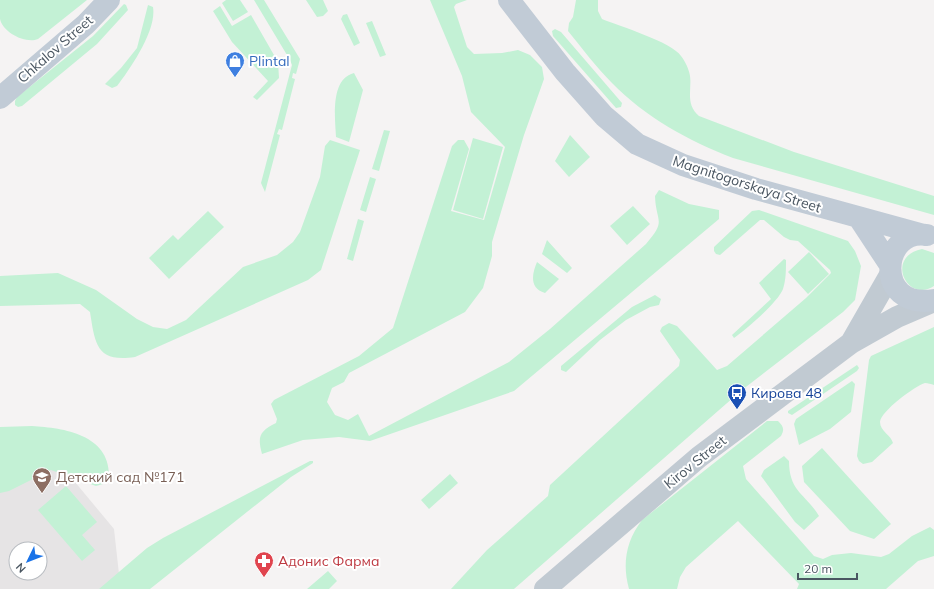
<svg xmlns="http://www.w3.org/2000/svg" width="934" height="589" font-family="Mulish,sans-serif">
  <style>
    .education { fill: #e6e4e5; fill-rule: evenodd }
    .green { fill: #c3f1d5 }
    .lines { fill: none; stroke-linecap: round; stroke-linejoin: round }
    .tertiary { stroke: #c1cad2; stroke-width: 22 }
    .secondary { stroke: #c1cbd6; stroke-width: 22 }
    .labels { text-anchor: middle; stroke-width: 4; stroke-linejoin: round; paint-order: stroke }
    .street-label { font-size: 14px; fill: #4a5661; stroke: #fff }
    .shop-label { font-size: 14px; fill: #366cbe; stroke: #fff; text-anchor: start }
    .transit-label { font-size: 14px; fill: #164399; stroke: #fff; text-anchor: start }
    .education-label { font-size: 14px; fill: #785e54; stroke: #fff; text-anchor: start }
    .health-label { font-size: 14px; fill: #be3a42; stroke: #fff; text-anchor: start }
  </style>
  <rect width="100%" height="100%" fill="#f5f3f3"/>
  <path class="education" d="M0,453L55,458L114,529L119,574L102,589H0ZM16,549H40V573H16Z"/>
  <path class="green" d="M0,0H87L38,39C26,44 3,33 0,19C0,13 0,6 0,0Z
    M226,0H240L248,12L233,21L222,3Z
    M254,0H264L300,59L296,74L293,73L292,78L295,79L282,130L279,129L277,134L280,135L265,192L261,183L292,65L290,60Z
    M306,0H323L328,11L323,16L317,17Z
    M430,0H467L456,4L454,7L467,47L474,54L502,53L518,50L530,55L542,67L544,79L524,135L492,242V256L483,288L465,312L349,373L344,382L332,388L327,402L335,415L348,420L358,414L369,436L509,362L550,329L646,244C667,220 656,223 655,196L659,190L689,204L719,210V219L514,391L370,441L339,437L303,440L262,454C257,436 260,431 276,423L277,419L271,404L274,400L359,356L393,328L452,146L458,140H464L469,149L451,211L484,220L505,147L471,112L462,76Z
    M576,0H598V11L602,19C619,26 672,42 681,56C685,61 689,69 690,76C692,89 685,104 699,116L794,152L934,196V215L733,158C689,141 645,117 612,83C596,67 582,48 568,31L569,23L573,17Z
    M124,4L126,5L128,10L97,44L22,106L18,107L15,105V101L17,97L93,36Z
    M148,5L153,7C157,30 130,69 117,86L112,88L105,84L121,68L137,48Z
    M220,6L232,26L251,15L278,62L279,78L257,100L253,97L268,81L232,42L213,11Z
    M347,14L360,43L354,46L341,19L343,15Z
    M372,21L386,55L380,57L366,23Z
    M555,29L561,32L622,103L621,107L616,108L553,36L552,31Z
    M354,73L363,90L349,142L336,137C335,118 330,79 354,73Z
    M384,130L390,131L379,171L372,169Z
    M570,135L590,157L569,177L555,161Z
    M473,138L503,147L483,219L453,210Z
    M330,140L360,150L321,270L308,280L135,357C96,363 95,343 90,312L80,304L0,306V276L58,273L96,290L137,319L153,327L167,329L186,320L243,267L277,255L293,242L300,232L320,177L325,146Z
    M370,177L376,179L366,212L360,210Z
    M633,206L650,224L627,245L610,226Z
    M759,210L848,241L855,251L861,266L855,300L843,312L742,390L514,589H451L487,550L548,496L550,485L679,366L680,360L660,331L662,327L669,323L677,326L717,370L727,366L806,298L831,273L830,270L798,241L790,240L784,237L764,220H760L720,255L716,254L714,251V247L752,211Z
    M208,211L224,227L169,279L149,258L173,235L178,240Z
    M358,219L364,221L353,261L347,259Z
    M547,240L572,268L567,273L542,254Z
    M922,249L934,253V286C908,304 884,257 922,249Z
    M809,252L829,274L808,294L788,272Z
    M784,259L786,260C786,270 786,280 783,289C778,302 746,330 734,338L732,335L771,299L759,283Z
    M537,262L559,279L545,293C529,288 532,274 537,262Z
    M655,295L661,299L659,305L650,307L626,320L600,340L566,372L561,370V366L632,307Z
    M934,327V385C931,384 928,383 925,383C915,386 881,411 880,422C880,431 891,435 893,443L872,462L863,464L859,461L857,456L869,360L871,356Z
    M857,365L859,368L857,371L792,415L788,413V411Z
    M852,381L855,384L851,412L830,429L799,445L794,424L796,419Z
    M767,421H778C783,426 785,429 781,436L743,466L746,479L814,556L823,559L832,555L851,553L881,557L889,554L912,536L930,527L934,530V556L918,561L886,589H797L799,584L738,521L686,567L680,577L677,589H629C622,564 626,541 642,520Z
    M32,426C65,428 111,435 109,478L103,484L96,486L51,470L9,491L0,493V427Z
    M822,448L891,524L874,539L850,531L804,482L802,466Z
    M784,456L789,461C789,492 806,494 819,516L804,530L795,522L761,476L764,470Z
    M310,461H313V463L291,477L150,589H99L147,548L163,538Z
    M450,474L458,483L429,509L421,500Z
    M66,486L97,522L82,535L95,550L82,561L38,510Z
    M328,571L337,581L329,589H307Z"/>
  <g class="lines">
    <path class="tertiary" d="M851,343L890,275
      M545,589L699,457L851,343L897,317L934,301"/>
    <path class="secondary" d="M509,0L565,72L604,116L637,144L683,165L756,189L924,235
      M0,98L86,24L109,0
      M859,218L890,265
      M927,235C881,227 873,310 934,300"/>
  </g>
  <defs>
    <g id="shop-pin" transform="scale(1)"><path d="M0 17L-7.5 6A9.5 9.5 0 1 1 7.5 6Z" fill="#3f7fe0" stroke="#fff"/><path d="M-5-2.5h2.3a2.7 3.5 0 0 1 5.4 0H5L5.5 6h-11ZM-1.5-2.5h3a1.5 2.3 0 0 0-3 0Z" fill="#fff"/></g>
    <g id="bus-pin" transform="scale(1)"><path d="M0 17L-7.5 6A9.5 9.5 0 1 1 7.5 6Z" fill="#1a4fb4" stroke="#fff"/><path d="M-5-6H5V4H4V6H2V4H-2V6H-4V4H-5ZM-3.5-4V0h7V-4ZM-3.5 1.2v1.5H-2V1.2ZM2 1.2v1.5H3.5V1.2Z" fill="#fff"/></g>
    <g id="school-pin" transform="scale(1)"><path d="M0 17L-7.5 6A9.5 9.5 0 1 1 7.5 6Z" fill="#8d6e63" stroke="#fff"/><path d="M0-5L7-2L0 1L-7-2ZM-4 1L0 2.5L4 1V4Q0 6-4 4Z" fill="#fff"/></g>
    <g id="pharmacy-pin" transform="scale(1)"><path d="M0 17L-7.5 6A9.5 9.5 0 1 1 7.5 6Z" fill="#e0444e" stroke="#fff"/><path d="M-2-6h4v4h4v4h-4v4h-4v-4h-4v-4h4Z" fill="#fff"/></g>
  </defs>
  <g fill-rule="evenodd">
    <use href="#shop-pin" x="235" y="61"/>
    <use href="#bus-pin" x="737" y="393"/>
    <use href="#school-pin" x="42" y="477"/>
    <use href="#pharmacy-pin" x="264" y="561"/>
  </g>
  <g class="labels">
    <g class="street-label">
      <text transform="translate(55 49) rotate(-41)" y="5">Chkalov Street</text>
      <text transform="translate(747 184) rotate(18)" y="5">Magnitogorskaya Street</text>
      <text transform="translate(695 462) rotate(-39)" y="5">Kirov Street</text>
    </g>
    <g class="shop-label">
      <text x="249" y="66">Plintal</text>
    </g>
    <g class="transit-label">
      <text x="751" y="398">Кирова 48</text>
    </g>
    <g class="education-label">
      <text x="56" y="482">Детский сад №171</text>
    </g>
    <g class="health-label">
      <text x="278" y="566">Адонис Фарма</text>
    </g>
  </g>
  <g transform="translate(28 561) rotate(227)"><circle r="19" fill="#ffffff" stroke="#b7bbc0"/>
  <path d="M0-3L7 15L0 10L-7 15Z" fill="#1a73e8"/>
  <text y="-6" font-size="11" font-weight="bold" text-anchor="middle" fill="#4a5661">N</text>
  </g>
  <path d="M798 573v6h59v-6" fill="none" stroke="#4a5661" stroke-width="2"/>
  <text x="804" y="573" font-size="12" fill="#4a5661" stroke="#ffffff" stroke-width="3" paint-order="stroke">20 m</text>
</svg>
